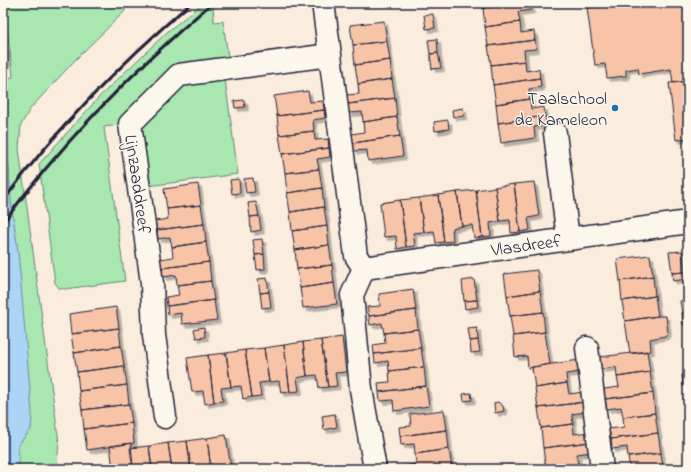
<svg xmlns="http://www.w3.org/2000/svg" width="691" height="472" font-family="'Indie Flower',sans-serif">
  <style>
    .green { fill: #a8e7af; stroke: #658475 }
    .water { fill: #abd4f6; stroke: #748dab }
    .building { fill: #f7c4a7; stroke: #22223b; filter: url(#shadow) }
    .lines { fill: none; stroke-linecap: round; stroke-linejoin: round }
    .minor-casing { stroke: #22223b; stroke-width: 25 }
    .minor { stroke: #fbf7ec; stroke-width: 22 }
    .rail { stroke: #22223b; stroke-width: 3 }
    .poi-dot { fill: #1f6fb2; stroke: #fbf7ec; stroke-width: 1.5 }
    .labels { text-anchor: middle; stroke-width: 3; stroke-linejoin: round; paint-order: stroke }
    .poi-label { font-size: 18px; fill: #22223b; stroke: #fbf7ec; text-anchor: end }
    .street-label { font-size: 18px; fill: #22223b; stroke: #fbf7ec }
  </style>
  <defs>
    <filter id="shadow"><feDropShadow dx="3.5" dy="3.5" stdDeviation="0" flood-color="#0004"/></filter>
  </defs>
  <rect width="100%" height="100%" fill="#faedde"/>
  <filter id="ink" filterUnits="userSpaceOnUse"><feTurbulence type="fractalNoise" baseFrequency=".025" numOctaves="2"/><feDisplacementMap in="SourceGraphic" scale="8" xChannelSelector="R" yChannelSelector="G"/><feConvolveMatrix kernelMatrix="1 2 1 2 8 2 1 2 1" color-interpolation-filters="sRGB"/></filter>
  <g filter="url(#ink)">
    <path class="green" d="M4,3H124L125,11L76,59L30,109L21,125L19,149L59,442L57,464L53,469H19L18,445L31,429L18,251L11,204L5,106L3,104V78L13,77Z
      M203,3H213L214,22L223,21L228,57L174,65L121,118L120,125L104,127L125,281L65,289L59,288L55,283L39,164L100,96L167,32Z
      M225,79L238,174L148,186L141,133L142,128L184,85Z"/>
    <path class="water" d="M3,104L5,106L11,204L18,251L32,413L31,429L18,445L19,469H3Z"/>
    <path class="building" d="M482,3H520L483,8Z
      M520,3H530L531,10L518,12L520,22L485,27L483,8Z
      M615,3H688V81L673,83L671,69L639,74L638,68L626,70V76L607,78L605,64L595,65L587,8L615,4Z
      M433,14L435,28L426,29L424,15Z
      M384,21L387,41L353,45L350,25Z
      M520,22L521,33L534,31L535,40L488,46L485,27Z
      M437,39L438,53L430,54L428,40Z
      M535,40L536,49L524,50L525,61L491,65L488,46Z
      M387,41L390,60L355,65L353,45Z
      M6,48L7,63L3,64V49Z
      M438,53L441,68L432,69L430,54Z
      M390,60L392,79L358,84L355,65Z
      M525,61L526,71L539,69L540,78L493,85L491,65Z
      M540,78L541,87L529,89L530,99L496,104L493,85Z
      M392,79L395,98L348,104L346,95L359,94L358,84Z
      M688,81V138L676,140L669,83Z
      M308,91L310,102L323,101L324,110L277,116L274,96Z
      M395,98L397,117L363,122L362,112L349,113L348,104Z
      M530,99L531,109L544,107L545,116L498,123L496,104Z
      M244,100L245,107L235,108L234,101Z
      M463,108L464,116L453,117L452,110Z
      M324,110L325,118L313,120L314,131L279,135L277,116Z
      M545,116L547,125L534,127L535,138L501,143L498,123Z
      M397,117L400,136L353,143L352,134L364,132L363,122Z
      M448,120L449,129L435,131L434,122Z
      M314,131L315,140L328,139L329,148L282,154L279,135Z
      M400,136L403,156L368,161L367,150L354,151L353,143Z
      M329,148L330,157L317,159L319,169L285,173L282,154Z
      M319,169L322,188L287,193L285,173Z
      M253,178L255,192L246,193L244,179Z
      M239,179L240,193L232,194L230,180Z
      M534,182L539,216L528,218L530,230L520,232L514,184Z
      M198,184L201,205L167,209L164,189Z
      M514,184L520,232L511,233L510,220L500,221L495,187Z
      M495,187L500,221L490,223L491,236L482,237L476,190Z
      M322,188L324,207L290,212L287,193Z
      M476,190L482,237L474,238L472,225L462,226L457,192Z
      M457,192L462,226L452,228L453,241L444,242L438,195Z
      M438,195L444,242L436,243L434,231L424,232L419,198Z
      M419,198L424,232L413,233L415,246L406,247L400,200Z
      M400,200L406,247L397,249L396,236L384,237L380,203Z
      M256,202L259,216L250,217L248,203Z
      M201,205L204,224L157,230L155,221L168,219L167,209Z
      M324,207L327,226L292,231L290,212Z
      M259,216L261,230L251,232L250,217Z
      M204,224L206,242L172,247L170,237L158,239L157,230Z
      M327,226L329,245L295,250L292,231Z
      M262,239L264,254L255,255L253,240Z
      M206,242L209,262L162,268L160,259L173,257L172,247Z
      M329,245L332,265L297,269L295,250Z
      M682,251L685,272L672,273L669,252Z
      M264,254L265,269L257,270L255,255Z
      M650,255L653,276L620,281L617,259Z
      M209,262L211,281L177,285L176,275L163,277L162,268Z
      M332,265L334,283L300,288L297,269Z
      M537,270L540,291L507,296L504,274Z
      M685,272L686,279L673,281L672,273Z
      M653,276L655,296L622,301L620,281Z
      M267,278L269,292L260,293L258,279Z
      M474,279L477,300L464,301L462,281Z
      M211,281L214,300L167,306L166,297L179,295L177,285Z
      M334,283L337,304L303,308L300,288Z
      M413,289L416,310L369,316L367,307L380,306L379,294Z
      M540,291L543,312L510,316L507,296Z
      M269,292L271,307L262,308L260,293Z
      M655,296L658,316L625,321L622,301Z
      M214,300L217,320L182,324L181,313L168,315L167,306Z
      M477,300L478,307L465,309L464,301Z
      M688,300V312L682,313L680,301Z
      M116,307L119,328L71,334L69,314Z
      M416,310L418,329L384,333L382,323L370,325L369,316Z
      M543,312L545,332L513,336L510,316Z
      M688,312V324L683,325L682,313Z
      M658,316H666L668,333L665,336L650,339L651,351L630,354L625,321Z
      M204,327L205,337L196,338L194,329Z
      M119,328L121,346L74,353L71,334Z
      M477,328L478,340L470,341L468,329Z
      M418,329L421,348L374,354L373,345L385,343L384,333Z
      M545,332L550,364L528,368L527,356L515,357L513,336Z
      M342,337L346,372L335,373L337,386L328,387L321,340Z
      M321,340L328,387L319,388L317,375L307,376L303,342Z
      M478,340L480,352L471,353L470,341Z
      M303,342L307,376L297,378L299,391L290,392L284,345Z
      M284,345L290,392L281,393L279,381L269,382L264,348Z
      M121,346L124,366L77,372L74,353Z
      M264,348L269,382L259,383L261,396L252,397L245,350Z
      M421,348L424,367L389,371L388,361L375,363L374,354Z
      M245,350L252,397L243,399L241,386L231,387L226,353Z
      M647,351L650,372L617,377L616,367L601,369L600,357Z
      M226,353L231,387L221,388L223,401L214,402L208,355Z
      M208,355L214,402L205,404L203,391L192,392L187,358Z
      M579,360L581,372L566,374L567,383L535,388L532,367Z
      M124,366L127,385L79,391L77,372Z
      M424,367L426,386L379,392L378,383L390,382L389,371Z
      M650,372L653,393L605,399L604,389L619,387L617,377Z
      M688,374V386H683L682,375Z
      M567,383L569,394L584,392L585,402L538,408L535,388Z
      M127,385L129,404L82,410L79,391Z
      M426,386L429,406L394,411L393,400L380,401L379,392Z
      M471,393L472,400L464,401L463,394Z
      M653,393L655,413L623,417L621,407L607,409L605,399Z
      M688,396V408L684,409L683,397Z
      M498,402L503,406L504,411L495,413L494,403Z
      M585,402L586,412L572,414L573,424L541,428L538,408Z
      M129,404L132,423L84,429L82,410Z
      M444,410L447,430L400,436L399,427L411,426L410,414Z
      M655,413L658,433L611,439L609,429L624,427L623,417Z
      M335,414L337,427L324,430L322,416Z
      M132,423L134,443L87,450L84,429Z
      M573,424L574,434L589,432L590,442L543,448L541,428Z
      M447,430L449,449L415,454L414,444L401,445L400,436Z
      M688,430V440H685L684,431Z
      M658,433L661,453L628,457L627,447L612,449L611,439Z
      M226,435L231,469H211L207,438Z
      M207,438L211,469H191L187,441Z
      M187,441L191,469H172L168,443Z
      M590,442L592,452L577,454L578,464L546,469L543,448Z
      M131,443L133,469H113L110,446Z
      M168,443L172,469H152L149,446Z
      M149,446L152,469H133L130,448Z
      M449,449L452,468L443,469H404V466L416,464L415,454Z
      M661,453L663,469H619L630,468L628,457Z
      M578,464L579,469H546Z
      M512,465L513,469H503L502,466Z"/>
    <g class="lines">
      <g class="minor-casing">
        <path id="minor" d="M323,3L330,55
          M555,133L568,239
          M364,268L688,222
          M587,348L602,469
          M165,417L154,335L152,283L130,124L179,75L330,55L356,256L364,268L352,295L361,389L375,469"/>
      </g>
      <use href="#minor" class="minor"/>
      <path class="rail" d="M3,201C57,128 122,62 191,3
        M3,223C63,141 135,69 212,3"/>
    </g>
  </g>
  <circle class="poi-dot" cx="615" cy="108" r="4"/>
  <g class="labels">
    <g class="poi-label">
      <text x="607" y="104">Taalschool<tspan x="607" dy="21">de Kameleon</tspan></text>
    </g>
    <g class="street-label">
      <text transform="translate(138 184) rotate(82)" y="6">Lijnzaaddreef</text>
      <text transform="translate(526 245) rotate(-8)" y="6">Vlasdreef</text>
    </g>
  </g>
  <rect width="691" height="472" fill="none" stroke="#fbf7ec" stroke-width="16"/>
  <rect x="8" y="8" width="675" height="456" fill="none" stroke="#22223b" stroke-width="1.5" filter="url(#ink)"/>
</svg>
